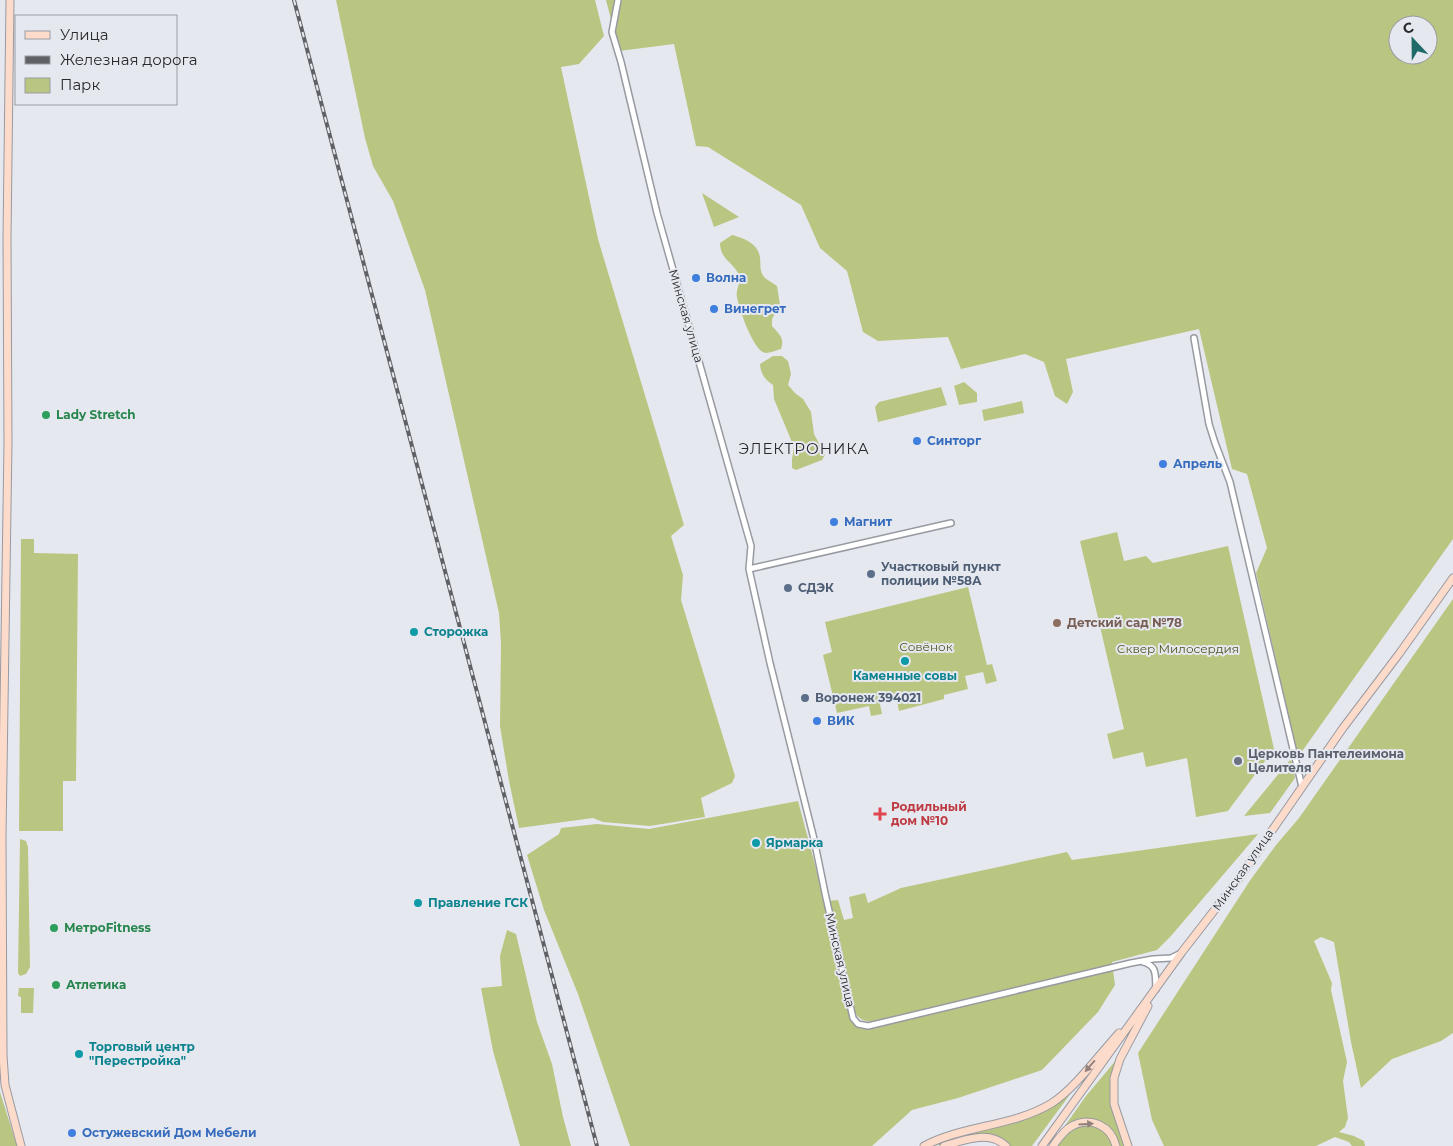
<svg xmlns="http://www.w3.org/2000/svg" width="1453" height="1146" font-family="Montserrat,sans-serif">
  <style>
    .green { fill: #b9c681; fill-rule: evenodd }
    .lines { fill: none; stroke-linecap: round; stroke-linejoin: round }
    .street-casing { stroke: #989aa1; stroke-width: 8 }
    .secondary-casing { stroke: #989aa1; stroke-width: 9 }
    .street { stroke: #fff; stroke-width: 5 }
    .secondary { stroke: #fddbca; stroke-width: 7 }
    .rail-casing { stroke: #606166; stroke-width: 4 }
    .rail { stroke: #e6e8f0; stroke-width: 2; stroke-dasharray: 5.5; stroke-linecap: butt }
    .oneway { fill: #93827c }
    .shop-dot { fill: #3f7fe0; stroke: #e6e8f0; stroke-width: 2 }
    .leisure-dot { fill: #2e9e5b; stroke: #e6e8f0; stroke-width: 2 }
    .service-dot { fill: #5c6f8a; stroke: #e6e8f0; stroke-width: 2 }
    .education-dot { fill: #8d6e63; stroke: #e6e8f0; stroke-width: 2 }
    .culture-dot { fill: #0f9aa8; stroke: #e6e8f0; stroke-width: 2 }
    .worship-dot { fill: #6b7280; stroke: #e6e8f0; stroke-width: 2 }
    .health-dot { fill: #e0444e; stroke: #e6e8f0; stroke-width: 2 }
    .labels { text-anchor: middle; stroke-width: 4; stroke-linejoin: round; paint-order: stroke }
    .shop-label { font-size: 12px; font-weight: bold; fill: #366cbe; stroke: #e6e8f0; text-anchor: start }
    .street-label { font-size: 12px; fill: #292a2d; stroke: #e6e8f0 }
    .leisure-label { font-size: 12px; font-weight: bold; fill: #27864d; stroke: #e6e8f0; text-anchor: start }
    .service-label { font-size: 12px; font-weight: bold; fill: #4e5e75; stroke: #e6e8f0; text-anchor: start }
    .education-label { font-size: 12px; font-weight: bold; fill: #785e54; stroke: #e6e8f0; text-anchor: start }
    .culture-label { font-size: 12px; font-weight: bold; fill: #0d838f; stroke: #e6e8f0; text-anchor: start }
    .park-label { font-size: 12px; fill: #4d551e; stroke: #e6e8f0 }
    .worship-label { font-size: 12px; font-weight: bold; fill: #5b616d; stroke: #e6e8f0; text-anchor: start }
    .health-label { font-size: 12px; font-weight: bold; fill: #be3a42; stroke: #e6e8f0; text-anchor: start }
    .quarter-label { font-size: 15px; letter-spacing: 1px; fill: #292a2d; stroke: #e6e8f0 }
  </style>
  <rect width="100%" height="100%" fill="#e6e8f0"/>
  <path class="green" d="M336,0H595L604,36L579,64L561,67L598,239L684,525L671,536L683,575L681,600L735,776L732,783L701,798L705,817L650,826L603,822L593,818L519,828L509,781L500,726L501,643L499,613L425,290L393,201L373,166L365,138Z
    M606,0H1453V539L1298,757L1256,573L1267,548L1247,474L1232,469L1199,329L1066,359L1073,392L1067,404L1055,396L1044,362L1025,354L961,369L948,337L878,341L863,332L847,271L820,248L801,205L708,147L696,146L674,44L619,51ZM1398,25H1428V55H1398Z
    M702,193L739,217L714,227Z
    M732,235C744,238 759,244 760,258C761,265 759,270 764,277C767,280 773,283 777,286L780,305L772,319V326C779,334 785,338 781,349C777,350 770,353 766,353C754,353 739,309 737,297C735,289 742,282 739,275C733,262 720,259 720,243Z
    M773,356H782L788,361L791,374L788,385L795,393L803,399L811,412L814,434L825,455L822,460L796,470L792,468V459L794,447L774,399L773,385C765,379 761,375 760,364Z
    M964,382L977,393V402L959,405L954,386Z
    M941,387L947,405L878,422L875,407L879,402Z
    M1022,401L1024,413L984,421L982,410Z
    M1117,532L1124,561L1146,556L1153,563L1228,546L1274,749L1228,811L1196,817L1187,758L1146,767L1143,752L1113,759L1107,734L1124,729L1080,541Z
    M21,539H34V553L78,554L76,781H63V831H19Z
    M968,587L987,665L992,664L997,681L986,684L983,672L965,676L968,689L944,695V699L899,711L896,695L900,694L879,699L882,714L871,716L869,706L837,713L823,655L832,652L825,622Z
    M1453,599V1033L1441,1041L1392,1059L1361,1088L1351,1042L1334,942L1321,937L1314,941L1332,983L1331,990L1347,1062L1343,1081L1348,1118L1345,1127L1339,1132L1354,1136L1364,1141L1365,1146H1352L1349,1142L1335,1137L1316,1146H1164L1152,1120L1138,1053L1251,879L1276,845L1299,818Z
    M1290,760L1292,762L1295,778L1270,813L1244,816Z
    M798,801L825,902L849,1013L854,1024L869,1029L878,1028L876,1022C863,1022 858,1019 852,1008L828,901L838,900L844,920L853,918L849,897L865,893L868,903L901,888L1067,852L1072,860L1258,834L1171,936L1157,950L1112,962L1115,985L1098,1012L1042,1070L958,1098L912,1110L872,1146H630L578,994L544,910L527,855L559,834L561,828L597,824L649,829Z
    M20,839L26,841L28,847L30,967L26,974L20,976L18,973Z
    M507,930L516,934L537,1022L552,1064L563,1117L571,1146H520L493,1051L481,988L502,986L500,956Z
    M19,988H34L33,1013H21V997L18,996Z
    M1117,1059C1103,1091 1115,1115 1125,1146H1120C1113,1118 1086,1112 1064,1127L1086,1096Z
    M0,1092L17,1146H0Z
    M1070,1092L1071,1093L1032,1146H1010C988,1119 956,1146 929,1146L943,1140L999,1126Z
    M1089,1125C1102,1128 1108,1134 1113,1146H1056C1065,1134 1074,1127 1089,1125Z"/>
  <g class="lines">
    <g class="street-casing">
      <path id="street" d="M618,0L612,32L621,62L657,213L751,546L749,569L770,663L814,839L825,893L853,1018L858,1024L868,1026L1131,963L1153,959L1171,958L1179,954
        M1194,338L1209,424L1215,443L1230,482L1302,787
        M749,569L951,523
        M1143,962C1158,966 1155,976 1156,989"/>
    </g>
    <g class="secondary-casing">
      <path id="secondary" d="M10,0L7,238L8,443L2,836L3,1055L5,1085L21,1146
        M924,1146C963,1125 1013,1127 1052,1103C1075,1088 1099,1055 1119,1033
        M944,1146C964,1140 989,1130 1006,1146
        M1042,1146L1182,952L1237,881L1343,728L1399,654L1453,578
        M1053,1146C1058,1139 1064,1130 1072,1126C1091,1116 1111,1126 1116,1146
        M1128,1146L1114,1104V1078L1120,1059L1148,1006"/>
    </g>
    <use href="#street" class="street"/>
    <use href="#secondary" class="secondary"/>
    <g class="rail-casing">
      <path id="rail" d="M294,0L597,1146"/>
    </g>
    <use href="#rail" class="rail"/>
  </g>
  <defs><path id="oneway-solid" d="M-6-.8H1V-3.2L6.5 0L1 3.2V.8H-6Z" transform="scale(1.25)"/></defs>
  <g class="oneway">
    <use href="#oneway-solid" transform="translate(1090 1066) rotate(131)"/>
    <use href="#oneway-solid" transform="translate(1086 1124) rotate(-3)"/>
  </g>
  <g class="shop-dot">
    <circle cx="696" cy="278" r="5"/>
    <circle cx="714" cy="309" r="5"/>
    <circle cx="917" cy="441" r="5"/>
    <circle cx="1163" cy="464" r="5"/>
    <circle cx="834" cy="522" r="5"/>
    <circle cx="817" cy="721" r="5"/>
    <circle cx="72" cy="1133" r="5"/>
  </g>
  <g class="leisure-dot">
    <circle cx="46" cy="415" r="5"/>
    <circle cx="54" cy="928" r="5"/>
    <circle cx="56" cy="985" r="5"/>
  </g>
  <g class="service-dot">
    <circle cx="871" cy="574" r="5"/>
    <circle cx="788" cy="588" r="5"/>
    <circle cx="805" cy="698" r="5"/>
  </g>
  <circle class="education-dot" cx="1057" cy="623" r="5"/>
  <g class="culture-dot">
    <circle cx="414" cy="632" r="5"/>
    <circle cx="905" cy="661" r="5"/>
    <circle cx="756" cy="843" r="5"/>
    <circle cx="418" cy="903" r="5"/>
    <circle cx="79" cy="1054" r="5"/>
  </g>
  <circle class="worship-dot" cx="1238" cy="761" r="5"/>
  <path class="health-dot" d="M877.5 806.5h5v5h5v5h-5v5h-5v-5h-5v-5h5z"/>
  <g class="labels">
    <g class="shop-label">
      <text x="706" y="282">Волна</text>
      <text x="724" y="313">Винегрет</text>
      <text x="927" y="445">Синторг</text>
      <text x="1173" y="468">Апрель</text>
      <text x="844" y="526">Магнит</text>
      <text x="827" y="725">ВИК</text>
      <text x="82" y="1137">Остужевский Дом Мебели</text>
    </g>
    <g class="street-label">
      <text transform="translate(686 316) rotate(74)" y="4">Минская улица</text>
      <text transform="translate(1243 870) rotate(-55)" y="4">Минская улица</text>
      <text transform="translate(840 960) rotate(77)" y="4">Минская улица</text>
    </g>
    <g class="leisure-label">
      <text x="56" y="419">Lady Stretch</text>
      <text x="64" y="932">МетроFitness</text>
      <text x="66" y="989">Атлетика</text>
    </g>
    <g class="service-label">
      <text x="881" y="571">Участковый пункт<tspan x="881" dy="14">полиции №58А</tspan></text>
      <text x="798" y="592">СДЭК</text>
      <text x="815" y="702">Воронеж 394021</text>
    </g>
    <g class="education-label">
      <text x="1067" y="627">Детский сад №78</text>
    </g>
    <g class="culture-label">
      <text x="424" y="636">Сторожка</text>
      <text x="905" y="680" text-anchor="middle">Каменные совы</text>
      <text x="766" y="847">Ярмарка</text>
      <text x="428" y="907">Правление ГСК</text>
      <text x="89" y="1051">Торговый центр<tspan x="89" dy="14">"Перестройка"</tspan></text>
    </g>
    <g class="park-label">
      <text x="926" y="651">Совёнок</text>
      <text x="1178" y="653">Сквер Милосердия</text>
    </g>
    <g class="worship-label">
      <text x="1248" y="758">Церковь Пантелеимона<tspan x="1248" dy="14">Целителя</tspan></text>
    </g>
    <g class="health-label">
      <text x="891" y="811">Родильный<tspan x="891" dy="14">дом №10</tspan></text>
    </g>
    <g class="quarter-label">
      <text x="804" y="454">ЭЛЕКТРОНИКА</text>
    </g>
  </g>
  <rect x="15" y="15" width="162" height="90" fill="#e6e8f0" stroke="#9a9ca2"/>
  <rect x="25" y="31" width="25" height="8" fill="#fddbca" stroke="#9a9ca2"/>
  <text x="60" y="40" font-size="15" fill="#292a2d">Улица</text>
  <rect x="25" y="56" width="25" height="8" fill="#606166" stroke="#9a9ca2"/>
  <text x="60" y="65" font-size="15" fill="#292a2d">Железная дорога</text>
  <rect x="25" y="78" width="25" height="15" fill="#b9c681" stroke="#9a9ca2"/>
  <text x="60" y="90" font-size="15" fill="#292a2d">Парк</text>
  <g transform="translate(1413 40) rotate(338)"><circle r="24" fill="#e6e8f0" stroke="#9a9ca2"/>
  <path d="M0-4L9 19L0 12L-9 19Z" fill="#1f6b6a"/>
  <text y="-8" font-size="14" font-weight="bold" text-anchor="middle" fill="#292a2d">С</text>
  </g>
</svg>
